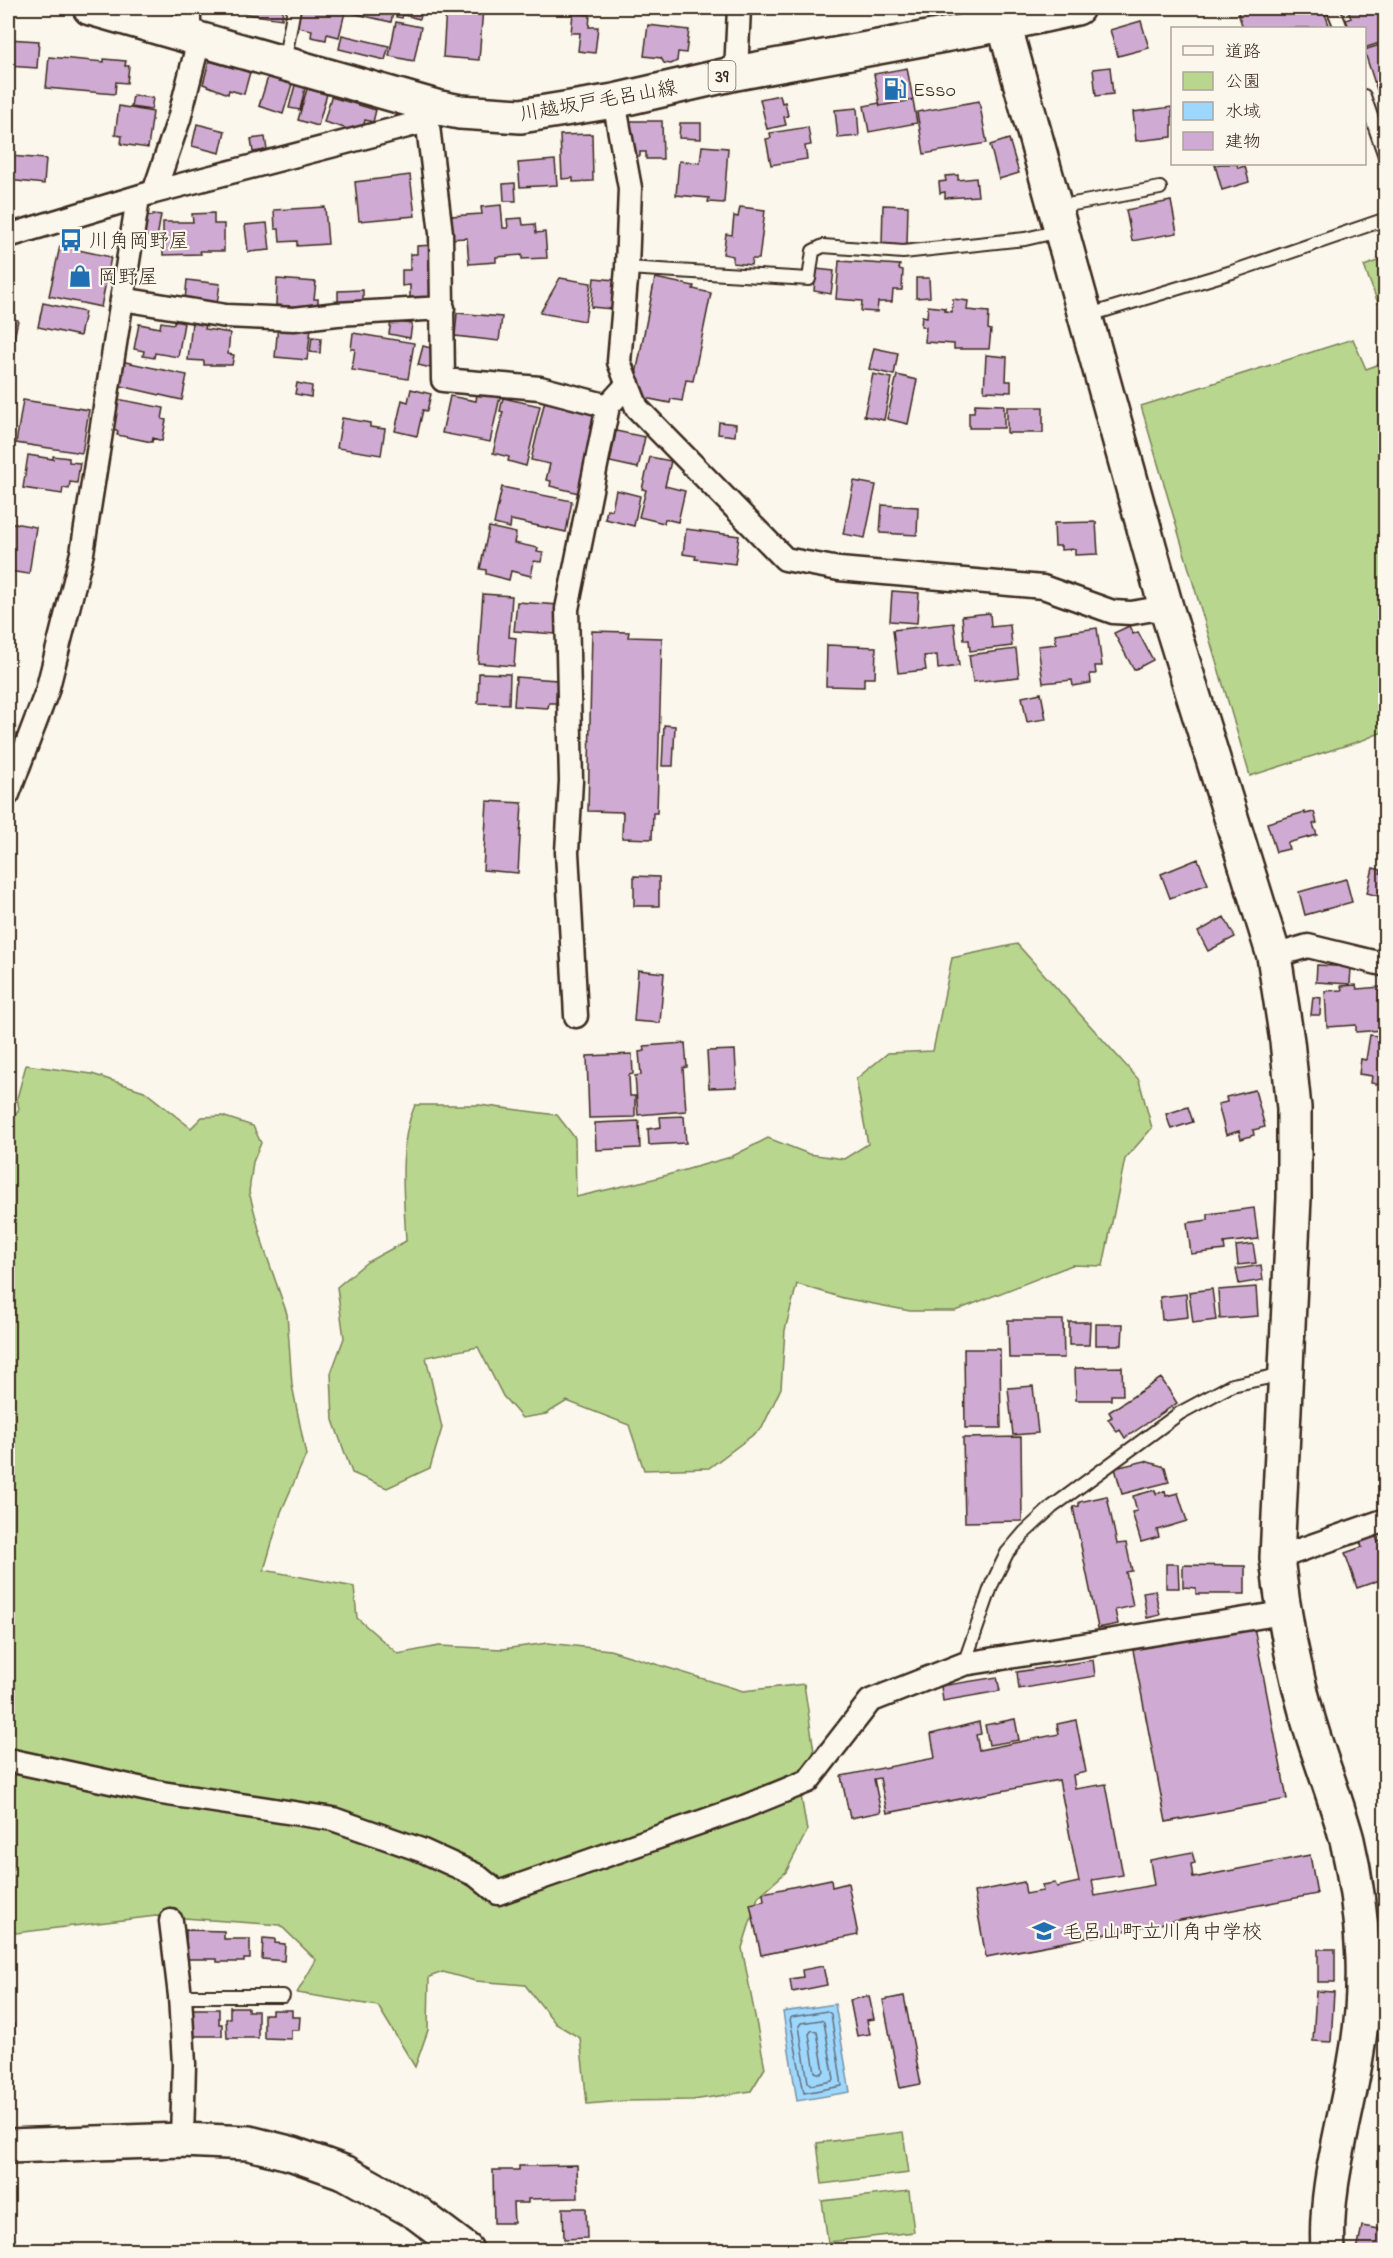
<svg xmlns="http://www.w3.org/2000/svg" width="1393" height="2258" font-family="'Indie Flower','Klee One',sans-serif">
  <style>
    .green { fill: #b8d68e; stroke: #7a8056; stroke-width: 1.5 }
    .water { fill: #9ed7fe; stroke: #7692a4; stroke-width: 1.5 }
    .lines { fill: none; stroke-linecap: round; stroke-linejoin: round }
    .shore { stroke: #636f78; stroke-width: 1.5 }
    .building { fill: #cfaad2; stroke: #3b2a1e; stroke-width: 1.5 }
    .lane-casing { stroke: #3b2a1e; stroke-width: 16 }
    .street-casing { stroke: #3b2a1e; stroke-width: 27 }
    .secondary-casing { stroke: #3b2a1e; stroke-width: 38 }
    .primary-casing { stroke: #3b2a1e; stroke-width: 38 }
    .lane { stroke: #fbf7ec; stroke-width: 12 }
    .street { stroke: #fbf7ec; stroke-width: 22 }
    .secondary { stroke: #fbf7ec; stroke-width: 33 }
    .primary { stroke: #fbf7ec; stroke-width: 33 }
    .labels { text-anchor: middle; stroke-width: 4.5; stroke-linejoin: round; paint-order: stroke }
    .shield { fill: #fbf7ec; stroke: #75685c; stroke-width: 1.5 }
    .shield-label { font-size: 18px; font-weight: bold; fill: #3b2a1e }
    .poi-label { font-size: 20px; fill: #3b2a1e; stroke: #fbf7ec; text-anchor: start }
    .street-label { font-size: 20px; fill: #3b2a1e; stroke: #fbf7ec }
  </style>
  <rect width="100%" height="100%" fill="#fbf7ec"/>
  <filter id="ink" filterUnits="userSpaceOnUse"><feTurbulence type="fractalNoise" baseFrequency=".0167" numOctaves="2"/><feDisplacementMap in="SourceGraphic" scale="12" xChannelSelector="R" yChannelSelector="G"/><feConvolveMatrix kernelMatrix="1 2 1 2 8 2 1 2 1" color-interpolation-filters="sRGB"/></filter>
  <g filter="url(#ink)">
    <path class="green" d="M1385,258V300L1378,303L1364,266Z
      M1353,339L1366,369L1385,362V731L1363,740L1250,776L1141,406Z
      M1017,944L1139,1080L1152,1128L1125,1159L1103,1266L1072,1265L955,1311H910L843,1298L797,1284L785,1330L781,1388L762,1428L709,1468L644,1470L629,1425L567,1401L546,1414L522,1418L503,1396L478,1347L426,1357L442,1428L430,1468L387,1488L352,1473L333,1420L331,1373L344,1338L337,1287L367,1262L406,1241C404,1196 397,1146 415,1105H479L557,1115L575,1138L576,1197L653,1179L731,1157L768,1138L809,1154L844,1159L868,1144L856,1079L888,1053L933,1051L952,958Z
      M26,1065L92,1074L144,1091L191,1128L202,1117L222,1116L253,1126L261,1143L253,1162L249,1192L264,1248L287,1314L292,1385L306,1455L281,1512L264,1570L354,1587L357,1618L398,1654L439,1646L503,1649L548,1643L610,1650L743,1691L804,1684L814,1751L800,1790L807,1831L786,1872L758,1897L742,1948L765,2068L751,2091L693,2100L624,2101L587,2104L580,2038L556,2024L525,1985L475,1981L443,1972L429,1977L428,2030L415,2067L378,2006L297,1993L316,1960L280,1925L156,1916L8,1934V1125L19,1109L17,1098Z
      M903,2132L909,2173L822,2184L817,2143Z
      M909,2191L914,2232L828,2242L822,2201Z"/>
    <path class="water" d="M835,2004L850,2092L797,2101L783,2012Z"/>
    <g class="lines">
      <path class="shore" d="M827,2011L831,2014L842,2086L804,2093L790,2019L792,2017Z
        M821,2020L824,2022L834,2079L832,2081L811,2085L808,2082L799,2026L801,2023Z
        M812,2030L817,2032L824,2071L821,2074L815,2072L809,2034Z"/>
    </g>
    <path class="building" d="M248,8H283L282,19L247,14Z
      M301,8H346L339,37L327,34L326,40L311,37L312,30L297,27Z
      M348,8H394L391,22L347,12Z
      M398,8H423L420,19L403,15L402,18L396,17Z
      M446,8H483L479,60L443,57Z
      M1243,8H1323L1330,28H1243L1237,10Z
      M1347,8H1386V41L1364,48V28H1349L1346,20L1351,18Z
      M573,13L590,15L589,27H598L595,53L578,51L580,33H571Z
      M1141,21L1149,48L1118,56L1110,30Z
      M396,22L421,27L414,61L389,56Z
      M648,25L689,30L686,53L678,52L677,61L671,64L664,63L661,58L644,56Z
      M342,35L389,46L385,60L339,49Z
      M8,39L39,41L37,68L8,66Z
      M1386,43V91L1378,93L1364,50Z
      M49,57L104,62V59L126,61L125,66H129L127,83L116,82L115,94L46,88Z
      M209,61L250,72L244,94L229,90L228,94L203,84Z
      M1110,67L1113,94L1096,96L1093,69Z
      M907,68L913,100L880,106L874,74Z
      M268,77L292,84L283,114L259,106Z
      M295,85L305,88L300,110L289,108Z
      M307,89L327,94L318,126L298,120Z
      M133,95L153,98L151,110L131,107Z
      M780,95L782,103L785,102L788,116L784,117L786,125L767,129L760,99Z
      M331,97L376,110L373,122L365,120L362,133L324,122Z
      M913,100L917,123L869,132L864,106L879,103L880,106Z
      M979,101L987,143L924,154L917,112Z
      M119,106L153,112L148,148L121,144L122,136L115,135Z
      M1172,107V137L1136,141L1133,112Z
      M857,108L859,136L838,138L835,110Z
      M629,121H662L663,159H646V152H640V156H630Z
      M680,123H701V139L679,138Z
      M197,124L225,131L220,153L192,146Z
      M808,127L811,145L805,146L807,159L771,165L766,139L771,138L770,133Z
      M592,134L593,181L573,182V178L562,179L560,135Z
      M265,137L267,150L253,152L251,139Z
      M1009,139L1019,173L999,179L990,145Z
      M702,146L728,148L724,203L708,202L709,198L676,195L679,161L700,163Z
      M10,156L46,159L44,184L8,180Z
      M555,160L557,185L520,187L518,163Z
      M1221,164H1237L1238,168L1245,166L1249,182L1222,190L1215,165Z
      M410,175L415,216L359,221L355,182Z
      M958,175V180L976,178L978,196L945,198V192L940,193L939,182L946,181L945,176Z
      M515,183L516,201H504L503,184Z
      M1171,201L1177,233L1132,241L1126,210Z
      M501,205L503,228H508L507,219L522,218L523,225L535,224L536,233L545,232L547,258L522,259V255L496,257V262L469,264L467,238L448,239L450,216L482,214L481,207Z
      M883,205L908,206L907,245L882,244Z
      M325,207L328,244L297,246V241L280,242L279,229H275L274,210Z
      M740,207L765,210L759,259H752L751,265L733,263V256L723,254L726,234L732,235L734,216L738,217Z
      M214,213V224H224V251H200L201,254L163,255V222H193L192,214Z
      M153,214L161,215L157,238L142,235L145,215L153,216Z
      M267,223L270,250L248,252L245,225Z
      M434,245V277H430V303L410,304V285L402,286V270H410V254H417V246Z
      M60,246L111,257L101,307L49,296Z
      M839,261L900,265L899,269L903,270L902,290H893L892,302H878L877,312L861,311L862,301L836,299Z
      M816,269L834,271L831,294L814,291Z
      M560,278L591,283L585,321L540,313Z
      M594,278L615,280L612,309L591,307Z
      M655,278L694,286L693,289L711,293L693,381L686,380L682,401L671,399L670,403L645,398L636,374Z
      M916,278H929L930,297L916,298Z
      M277,279L316,282L314,299H318V306L314,308L276,305Z
      M187,280L220,284L217,304L185,300Z
      M363,290V309H338V291Z
      M953,299L968,301L967,310L989,312L988,329L991,330L989,349H954V344L925,342L926,327L921,326L922,316L927,317L928,306L945,308V311L952,312Z
      M43,303L85,312L80,336L38,327Z
      M457,313L502,317L499,341L455,336Z
      M8,318L18,320L11,353L8,352Z
      M174,321L184,323L178,357L155,353L154,358L143,356L144,351L134,349L139,324L160,328L161,322L174,324Z
      M391,321L412,324L410,338L389,334Z
      M192,322L206,324L205,329L230,333L228,354L234,355L232,365H204V361L188,360Z
      M278,325L311,328L307,360L275,357Z
      M353,333L414,343L408,379L352,370L355,349H351Z
      M312,337L321,338L320,353L310,352Z
      M423,346L435,349L431,368L418,365Z
      M874,348L898,353L894,375L869,369Z
      M986,355L1007,357L1006,381H1011V392L984,391Z
      M121,361L187,375L182,400L116,385Z
      M873,374L892,378L884,420L864,416Z
      M897,375L917,380L908,424L887,419Z
      M297,383L312,386L311,397L295,394Z
      M411,389L431,394L427,411L423,410L417,436L395,431L402,400L408,402Z
      M477,393L500,397L490,442L442,433L450,396L476,401Z
      M503,398L540,406L526,466L508,461L509,457L493,453L503,412L500,411Z
      M117,399L164,408L162,419L166,420L162,441L153,438L152,442L117,435L118,431L111,430Z
      M23,400L89,410L82,453L16,443Z
      M545,400L596,411L587,451L592,453L583,494L550,486L551,481L546,480L550,464L531,460Z
      M975,404L1004,405V428H969V412H974Z
      M1007,407H1043V433H1007Z
      M342,418L370,423V427L385,429L381,455L337,448Z
      M719,422L736,424L735,436L718,434Z
      M616,431L645,437L638,468L610,462Z
      M28,455L53,459V456L69,458V462L80,463L77,483L70,482L69,489L63,488L62,494L23,488Z
      M650,457L671,461L665,486L685,491L678,522L665,519L664,523L639,517L646,490L642,489Z
      M854,481L876,485L865,538L843,534Z
      M502,487L572,501L566,532L511,520L510,528L494,524Z
      M616,490L640,496L634,526L605,519L607,509L612,510Z
      M882,505L918,507L917,535L880,533Z
      M8,522L36,527L29,574L8,571Z
      M1096,522L1098,554L1075,555V549L1061,550V546H1055L1054,523Z
      M489,527L516,533L514,543L538,548L537,552L543,553L541,562L534,561L531,576L511,571L509,580L486,574V570L480,569Z
      M686,529L739,536L735,564L695,559L696,556L683,554Z
      M892,591L919,593L917,623L890,621Z
      M483,594L512,596L509,637L516,638L514,666L478,663Z
      M517,602L559,605L556,634L514,631Z
      M990,613L991,627L1010,625L1012,646L970,651L969,640H964L962,616Z
      M954,623L959,666L938,669L937,655L924,656L926,670L898,673L893,630Z
      M1129,626L1133,634L1138,632L1153,660L1134,670L1114,633Z
      M1097,628L1102,666H1095L1096,674H1090L1091,683L1073,686L1072,680L1043,683L1038,646L1056,644L1055,634Z
      M592,631L629,632L628,637L662,638L657,813H653L652,839L622,838L623,812L588,811Z
      M827,645L876,647L875,678H864V687L826,686Z
      M1016,649L1019,677L973,682L969,655Z
      M479,673L510,674L509,704L478,703Z
      M516,677L557,680L556,703H549L548,708L514,706Z
      M1041,693L1046,719L1027,722L1022,697Z
      M664,725L675,726L673,766H662Z
      M487,801L522,803L518,873L483,870Z
      M1305,812V814L1314,812L1317,823L1313,824L1317,835L1287,843L1289,849L1276,852L1267,823Z
      M1198,859L1208,884L1170,898L1161,874Z
      M1373,868L1381,870L1380,873L1386,875V898L1367,893Z
      M634,876L659,877V906H634Z
      M1346,879L1352,902L1305,915L1299,892Z
      M1224,917L1235,937L1208,951L1198,932Z
      M1317,965L1351,967L1350,984L1316,982Z
      M638,970L664,973L660,1023L634,1021Z
      M1356,985L1357,989L1381,987L1384,1030L1356,1032V1025L1327,1027L1325,991L1342,990L1341,986Z
      M1313,997L1321,998L1320,1015H1311Z
      M1370,1035L1386,1037V1086L1371,1083L1372,1076L1359,1074L1361,1059L1366,1060Z
      M685,1043L687,1067L683,1068L686,1111L638,1115L635,1076L641,1075L639,1052L645,1051L644,1046Z
      M735,1050L737,1087L709,1088L707,1051Z
      M632,1054L633,1074L629,1075L630,1096H635V1117L589,1118L587,1056Z
      M1255,1090L1265,1127L1253,1130L1254,1135L1241,1139L1239,1131L1226,1135L1218,1104L1227,1102L1226,1097Z
      M1188,1107L1193,1122L1171,1129L1166,1114Z
      M684,1116L686,1143L649,1145L648,1129L661,1127L660,1117Z
      M639,1121L640,1148L596,1150L595,1123Z
      M1254,1208L1258,1239L1224,1243L1225,1250L1191,1254L1187,1223L1208,1220V1214Z
      M1253,1244L1256,1263L1238,1265L1236,1246Z
      M1261,1265L1263,1280L1239,1284L1236,1269Z
      M1256,1287L1258,1316L1220,1319L1218,1290Z
      M1212,1289L1216,1320L1193,1323L1189,1292Z
      M1186,1294L1188,1317L1162,1320L1160,1297Z
      M1008,1320H1063L1064,1358H1009Z
      M1069,1322H1090L1089,1345H1069Z
      M1096,1324H1123L1122,1345H1096Z
      M964,1349H1000L1001,1428H965Z
      M1122,1367L1123,1395H1111V1400H1076L1075,1368Z
      M1161,1378L1177,1403L1125,1438L1120,1430L1117,1432L1108,1419L1112,1417L1109,1412Z
      M1033,1386L1038,1433L1013,1435L1008,1388Z
      M1021,1437L1022,1521L965,1522L963,1438Z
      M1145,1461L1165,1467L1169,1482L1122,1494L1115,1468Z
      M1155,1490L1156,1494L1165,1491L1166,1496L1178,1493L1187,1521L1157,1530L1159,1537L1141,1542L1132,1512L1137,1511L1133,1496Z
      M1107,1496L1117,1544L1126,1543L1132,1571L1126,1572L1133,1606L1115,1610L1118,1624L1098,1628L1073,1507L1079,1506V1502Z
      M1376,1536L1378,1542L1386,1539V1578L1357,1588L1345,1553L1362,1547L1360,1542Z
      M1166,1564H1178L1179,1588H1166Z
      M1183,1565L1245,1566V1594H1196V1588L1183,1587Z
      M1155,1590L1160,1615L1147,1618L1143,1592Z
      M1254,1627L1287,1799L1166,1822L1133,1650Z
      M1093,1660L1095,1676L1019,1689L1017,1672Z
      M997,1677L1000,1691L943,1701L941,1686Z
      M1015,1719L1019,1740L989,1745L985,1725Z
      M1076,1720L1086,1772L1073,1775L1075,1789L1106,1784L1123,1875L1092,1880L1095,1896L1154,1885L1150,1860L1192,1852L1195,1863L1191,1864L1193,1878L1310,1855L1317,1894L986,1957L974,1892L1024,1882L1026,1894L1043,1891L1042,1885L1055,1883L1057,1887L1079,1882L1059,1780L887,1813L880,1778L874,1779L881,1812L850,1818L841,1776L935,1758L931,1734L979,1722L981,1734L976,1735L979,1750L1059,1734L1057,1724Z
      M831,1879L832,1887L848,1883L858,1935L761,1955L750,1904L764,1901L763,1893Z
      M186,1930L224,1931V1939H250V1959H244V1962H217V1959H186Z
      M263,1938L275,1939V1943L285,1944L284,1961L262,1959Z
      M1318,1949H1335V1982H1318Z
      M823,1966L827,1985L792,1992L790,1979L803,1977L802,1970Z
      M1316,1991L1334,1992L1331,2042L1313,2041Z
      M869,1996L874,2019L867,2020L870,2034L857,2036L850,2000Z
      M904,1996L921,2084L900,2088L883,2000Z
      M230,2007H248V2011H258V2038H227L226,2019L230,2018Z
      M193,2009H219V2024H222V2036H189V2023H193Z
      M272,2010H292V2017H300L299,2030H291V2039L264,2038V2014H272Z
      M8,2024H14L16,2059L8,2060Z
      M577,2165L578,2198L528,2199V2203H513L514,2223H494L493,2170H519V2166Z
      M563,2208H586L587,2238L564,2239Z
      M1362,2226L1379,2229L1386,2244V2250H1357Z"/>
    <g class="lines">
      <g class="lane-casing">
        <path id="lane" d="M1333,8L1341,28
          M284,63L294,8
          M1364,96L1386,159
          M1057,207L1160,188
          M627,268L809,279L813,251L823,246L903,252L1025,239L1060,231
          M1086,316L1232,272L1386,219
          M964,1664L992,1584L1007,1553L1025,1532L1052,1507L1180,1413L1232,1385L1284,1374
          M180,1996H283"/>
      </g>
      <g class="street-casing">
        <path id="street" d="M189,37V8
          M736,73L739,8
          M614,101L630,188L627,268L619,362L637,408L785,559L839,569L1043,587L1113,612L1131,613L1166,607
          M427,118L441,233L443,380L540,388L608,406
          M154,192L179,119L199,40
          M8,236L154,192L415,124L440,108
          M122,299L226,316L294,319L337,314L443,308
          M8,794L47,691L82,553L138,198
          M1274,956L1308,946L1386,965
          M576,1016L567,852L571,781L567,609L608,406L628,384
          M1277,1558L1386,1520
          M8,1760L162,1793L333,1819L421,1850L476,1875L498,1893L744,1807L808,1781L870,1701L964,1664L1283,1613
          M171,1921L180,1996L184,2064L182,2140
          M1363,1957L1386,1956"/>
      </g>
      <g class="secondary-casing">
        <path id="secondary" d="M1004,24L1166,607L1274,956L1287,1041L1294,1108V1198L1277,1558C1283,1613 1293,1666 1308,1719C1320,1760 1336,1799 1347,1840C1356,1878 1361,1919 1363,1958C1364,1991 1362,2025 1356,2057C1346,2122 1324,2185 1328,2250
          M8,2146L182,2140L249,2143L293,2154L346,2173L417,2213L466,2250"/>
      </g>
      <g class="primary-casing">
        <path id="primary" d="M90,8L440,108L460,112L521,116L614,101L736,73L1004,24L1077,8"/>
      </g>
      <use href="#lane" class="lane"/>
      <use href="#street" class="street"/>
      <use href="#secondary" class="secondary"/>
      <use href="#primary" class="primary"/>
    </g>
  </g>
  <defs>
    <g id="fuel-bare" transform="scale(1.8)"><path d="M-5.5-6h7V0h2V4h1.3V-2.5L3-4.5l.8-.8L6-3V5H2.5V1h-1V6h-7ZM-4.2-4.7v3.2H.2V-4.7Z" fill="#1f6fb2" stroke="#fbf7ec" stroke-width="2.5" paint-order="stroke"/></g>
    <g id="bus-bare" transform="scale(1.8)"><path d="M-5-6H5V4H4V6H2V4H-2V6H-4V4H-5ZM-3.5-4V0h7V-4ZM-3.5 1.2v1.5H-2V1.2ZM2 1.2v1.5H3.5V1.2Z" fill="#1f6fb2" stroke="#fbf7ec" stroke-width="2.5" paint-order="stroke"/></g>
    <g id="shop-bare" transform="scale(1.8)"><path d="M-5-2.5h2.3a2.7 3.5 0 0 1 5.4 0H5L5.5 6h-11ZM-1.5-2.5h3a1.5 2.3 0 0 0-3 0Z" fill="#1f6fb2" stroke="#fbf7ec" stroke-width="2.5" paint-order="stroke"/></g>
    <g id="school-bare" transform="scale(1.8)"><path d="M0-5L7-2L0 1L-7-2ZM-4 1L0 2.5L4 1V4Q0 6-4 4Z" fill="#1f6fb2" stroke="#fbf7ec" stroke-width="2.5" paint-order="stroke"/></g>
  </defs>
  <g fill-rule="evenodd">
    <use href="#fuel-bare" x="895" y="89"/>
    <use href="#bus-bare" x="71" y="240"/>
    <use href="#shop-bare" x="80" y="276"/>
    <use href="#school-bare" x="1044" y="1931"/>
  </g>
  <g class="labels">
    <rect class="shield" x="708.5" y="61" width="27" height="30" rx="4.5"/>
    <g class="shield-label">
      <text x="722" y="82">39</text>
    </g>
    <g class="poi-label">
      <text x="913" y="96">Esso</text>
      <text x="89" y="247">川角岡野屋</text>
      <text x="98" y="283">岡野屋</text>
      <text x="1062" y="1938">毛呂山町立川角中学校</text>
    </g>
    <g class="street-label">
      <text transform="translate(598 100) rotate(-10)" y="7">川越坂戸毛呂山線</text>
    </g>
  </g>
  <rect width="1393" height="2258" fill="none" stroke="#fbf7ec" stroke-width="30"/>
  <rect x="15" y="15" width="1363" height="2228" fill="none" stroke="#3b2a1e" stroke-width="2" filter="url(#ink)"/>
  <rect x="1171" y="27" width="195" height="138" fill="#fbf7ec" stroke="#aea59a" stroke-width="1.5"/>
  <rect x="1183" y="46" width="30" height="9" fill="#fbf7ec" stroke="#aea59a" stroke-width="1.5"/>
  <text x="1225" y="57" font-size="18" fill="#3b2a1e">道路</text>
  <rect x="1183" y="72" width="30" height="18" fill="#b8d68e" stroke="#aea59a" stroke-width="1.5"/>
  <text x="1225" y="87" font-size="18" fill="#3b2a1e">公園</text>
  <rect x="1183" y="102" width="30" height="18" fill="#9ed7fe" stroke="#aea59a" stroke-width="1.5"/>
  <text x="1225" y="117" font-size="18" fill="#3b2a1e">水域</text>
  <rect x="1183" y="132" width="30" height="18" fill="#cfaad2" stroke="#aea59a" stroke-width="1.5"/>
  <text x="1225" y="147" font-size="18" fill="#3b2a1e">建物</text>
</svg>
